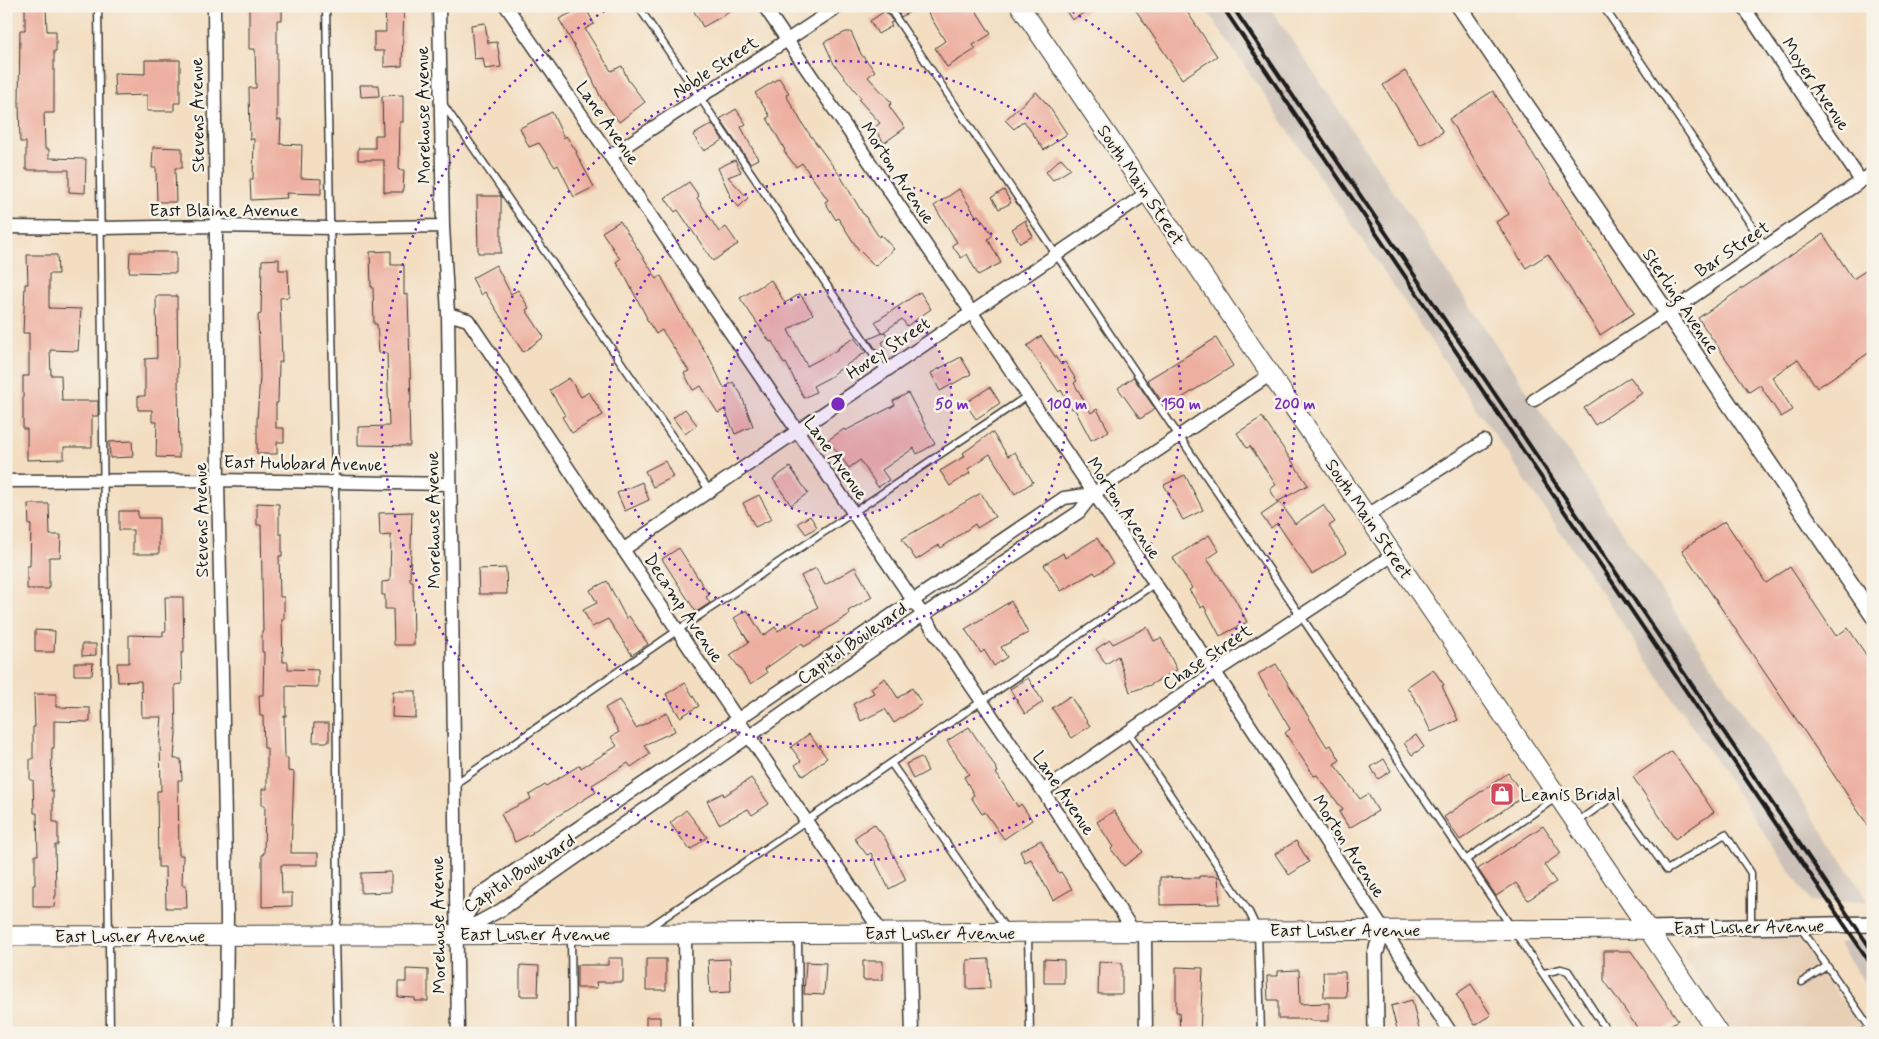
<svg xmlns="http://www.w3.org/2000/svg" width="1879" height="1039" font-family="Mynerve,sans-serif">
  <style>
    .built { fill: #e7cfb6 }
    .industrial { fill: #cdc2b9 }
    .building { fill: #edb0a0 }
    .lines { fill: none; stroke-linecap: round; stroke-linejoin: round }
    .service-casing { stroke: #3c3935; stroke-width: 9 }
    .minor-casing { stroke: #3c3935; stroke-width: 15 }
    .tertiary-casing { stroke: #3c3935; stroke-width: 18 }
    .secondary-casing { stroke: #3c3935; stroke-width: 20 }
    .primary-casing { stroke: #3c3935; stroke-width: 21 }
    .service { stroke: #fff; stroke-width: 6 }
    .minor { stroke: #fff; stroke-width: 12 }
    .tertiary { stroke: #fff; stroke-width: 15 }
    .secondary { stroke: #fff; stroke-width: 18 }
    .primary { stroke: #fff; stroke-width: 19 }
    .rail { stroke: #1c1c1c; stroke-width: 4 }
    .ring { fill: none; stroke: #7b2cbf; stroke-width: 2.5; stroke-dasharray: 2.5 5 }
    .labels { text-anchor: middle; stroke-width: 5; stroke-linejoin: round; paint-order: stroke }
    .street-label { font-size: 18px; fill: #1c1c1c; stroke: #f7f3e8 }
    .poi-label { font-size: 18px; fill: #1c1c1c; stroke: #f7f3e8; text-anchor: start }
    .centre { fill: #7b2cbf; stroke: #f7f3e8; stroke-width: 2.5 }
    .ring-label { font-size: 15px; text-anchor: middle; font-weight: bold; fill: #7b2cbf; stroke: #f7f3e8; stroke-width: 5; stroke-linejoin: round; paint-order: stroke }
  </style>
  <rect width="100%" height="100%" fill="#f7f3e8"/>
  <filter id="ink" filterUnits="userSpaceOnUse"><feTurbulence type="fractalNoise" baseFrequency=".02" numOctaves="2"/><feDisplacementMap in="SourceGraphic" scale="10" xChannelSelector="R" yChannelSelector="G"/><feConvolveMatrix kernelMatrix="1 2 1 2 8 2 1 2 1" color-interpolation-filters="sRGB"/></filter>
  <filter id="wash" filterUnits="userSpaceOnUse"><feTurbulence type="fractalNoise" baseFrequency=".0096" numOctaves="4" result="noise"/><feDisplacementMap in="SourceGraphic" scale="20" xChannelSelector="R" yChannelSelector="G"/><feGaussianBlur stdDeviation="1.12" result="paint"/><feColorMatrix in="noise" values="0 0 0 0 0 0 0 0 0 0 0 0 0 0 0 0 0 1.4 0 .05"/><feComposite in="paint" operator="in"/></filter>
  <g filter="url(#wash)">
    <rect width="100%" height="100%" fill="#f3dec1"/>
    <path class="built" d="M1798,936L1864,1033H1734L1686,960L1684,953L1687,947L1699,940Z"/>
    <path class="industrial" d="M1204,6H1269L1869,901L1811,902Z
      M1873,939V995L1838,943Z"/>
    <g id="blocks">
      <path class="building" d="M25,6H46L47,31H56V51H54V113H44L45,149H49V158L86,159L85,193L69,192V170H26V142H20L19,102L20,30H25Z
        M249,6H282V20H277V120H281L280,144L302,145L301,178L321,179V194L286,193L287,198L251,200L250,179H253L254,139H250L249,88H256L255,49H249Z
        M385,6H404L402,66L384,67V51H374V32H386Z
        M585,6L594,24L585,29L611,71L622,66L628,80L645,102L619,122L601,98L590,74L559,19Z
        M691,6H740L703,27Z
        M894,6H920L901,17Z
        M924,6H973L991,34L973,45L976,49L947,67L935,48L945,41Z
        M1063,6H1095L1072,20Z
        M1133,6H1183L1217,56L1182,79Z
        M885,11L893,22L890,23L892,26L878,34L870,21Z
        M485,23L488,43L497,42L501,67L485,69L483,58L474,59L471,25Z
        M846,32H851L861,54L875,71L868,77L892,103L889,106L905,128L884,143L874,128L880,123L859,100L861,98L834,64L824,42Z
        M145,60H180V103H174V111H147V95L115,96L114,73L145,74Z
        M1405,71L1443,132L1420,145L1383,85Z
        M779,78L789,93L786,95L805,128L841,177L863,214H864L879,237L881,235L894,249L875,266L858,249L838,218L836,220L825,202L828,200L802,163L796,167L784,151L785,150L767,118L770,116L755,93Z
        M360,85H378L379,96L361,97Z
        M1493,91L1634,313L1600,335L1548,254L1526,268L1496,222L1509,214L1449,119Z
        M1036,92L1048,105L1067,134L1044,150L1024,121L1014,129L1005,120Z
        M403,95V122H400L399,170H404L403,192H384V160H358V148H375V135H383L382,96Z
        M736,109L746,124L741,127L758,159L750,163L720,119Z
        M552,112L564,138L566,136L577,152L576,153L594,187L574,197L558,165L555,167L539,143L529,147L520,128Z
        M712,124L723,140L704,151L693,135Z
        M153,147L182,148V168H175L176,202H157L156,168H152Z
        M1061,158L1071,169L1053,180L1046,172Z
        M735,160L741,172L728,177L748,198L739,207L729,196L730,195L718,168Z
        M689,182L699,196L697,198L719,232L726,227L738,244L713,261L678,210L675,212L665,198Z
        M959,189L976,216L978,215L993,235L988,239L1001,263L978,275L967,254L961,258L952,245L957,242L934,206Z
        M1004,190L1011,203L999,209L992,197Z
        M477,196H501V253H478Z
        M1026,220V224L1033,236L1020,243L1012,229Z
        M620,221L657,279L661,276L683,317L710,359L724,388L733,382L741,394L753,426L735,434L725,409L718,413L701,386L693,390L684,373L689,371L662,330L656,334L646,318H647L627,280L616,262L620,259L602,232Z
        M1823,234L1853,279L1873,266V350L1817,388L1798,359L1772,377L1793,410L1781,417L1760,385L1749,392L1698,318Z
        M391,251V265H404V295L408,294L411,403H409L410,446L358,445V427L389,426L387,353H379L377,324H374L373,287H371L370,252Z
        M130,252H176V273L129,272Z
        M27,255H57L58,274H49V308L81,309L78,351L50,350L51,375H61L62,401H98V416H92V447H64V459L27,460V429H23V376H29V333H23L25,284H28Z
        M279,259V270H288L289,297L280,298L282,362H279L278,403H276V428H284V442H277V454H257V420L260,376L258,315L261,314L262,260Z
        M496,265L511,294L518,290L529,308L526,310L544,337L523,352L485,292L481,295L472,278Z
        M771,280L785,303L800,294L813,314L788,330L807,366L839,349L838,348L854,338L866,352L833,374L834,375L813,386L816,392L804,398L786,363L784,364L772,341L770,342L740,298Z
        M920,292L931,309L907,326L902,319L882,333L875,322Z
        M156,296H177L179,458L156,457L157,422H152V410H138V396H145V359L157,358Z
        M885,332L888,339L882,342L885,349L878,352L869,339Z
        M1041,336L1061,365L1065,362L1077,381L1074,383L1091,413L1097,409L1109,431L1091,440L1074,408L1072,409L1061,390L1059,392L1027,346Z
        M1216,338L1233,366L1172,404L1168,399L1163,403L1147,380Z
        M961,357L971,374L940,391L931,373Z
        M1133,377L1155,409L1140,419L1118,388Z
        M1630,377L1642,393L1595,425L1584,408Z
        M569,378L581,397L589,392L603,415L572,433L562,417L565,415L550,390Z
        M990,387L1000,403L976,419L965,403Z
        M908,393L935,444L917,454L914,448L882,470L889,480L878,487L860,460L849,468L828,440L844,429L845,431L895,405L893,401Z
        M685,409L697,425L685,434L673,418Z
        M1262,417L1308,485L1277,502L1270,489L1276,485L1250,446L1247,448L1237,433Z
        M992,432L1008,456L1015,452L1033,482L1015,494L990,454L968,469L970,473L950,486L940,471L965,456L963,453Z
        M132,441L133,457L110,458L109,442Z
        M665,461L673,477L653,487L645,471Z
        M790,467L808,493L791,505L773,479Z
        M1185,475L1203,510L1183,520L1164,485Z
        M642,482L649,500L625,511L617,493Z
        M981,493L995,517L977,528L975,524L941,548L939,545L916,560L902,539Z
        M759,495L772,519L755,527L743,503Z
        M1280,502L1295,524L1323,505L1335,522L1329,526L1346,553L1312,574L1277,523L1271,528L1261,515Z
        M257,503L279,504V534H282V556H279L280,597H284V619H282L283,662H288V669L318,670V687L286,686V716H284L285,758H288V771L294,772L291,853H318V865H281L282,893H292V906L262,907V854H264L265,805H262V789H267V748H264L263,716H260L259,695H263L264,652H262V631H263L261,525H257Z
        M28,504H49L50,535H61L60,557H49V589H27V566H30L31,525H29Z
        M119,511H138V518H159V554H133V530H119Z
        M412,512L410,581H413L414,645H394L393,609H385V595H382V582L390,581L391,535L380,536L379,513Z
        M810,516L817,527L806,534L798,523Z
        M1725,521L1766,583L1790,567L1836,636L1848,628L1873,665V833L1682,550Z
        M1209,535L1219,551L1207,559L1235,599L1247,622L1220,636L1204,606L1201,608L1189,590L1192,588L1173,558Z
        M1097,538L1113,564L1096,575L1094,572L1061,591L1044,565L1063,553L1065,558Z
        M679,548L709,595L706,597L710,603L696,612L662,559Z
        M855,567L872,597L848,611L850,614L819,634L821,637L804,647L802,643L765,669L767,673L751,684L730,655L749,642L734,618L747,610L763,636L775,627L778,631L818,607L801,576L816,568L825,585Z
        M506,568L507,594H479L478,569Z
        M607,581L626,618L629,616L648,644L632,655L608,619L592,627L583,610L597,603L590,590Z
        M165,597H183L184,653H181L182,684L175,685L176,733L174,759H181L182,780H178L179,855H183L182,885H186L187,908H166L165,867H158L157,791H161L160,739L162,717H142L141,681L118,682L117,663H129V635L163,636V631H166Z
        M1011,601L1028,633L1001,647L1007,657L994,666L984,650L981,653L965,629Z
        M1147,627L1154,641L1161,638L1177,670L1150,685L1130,692L1118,656L1106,664L1096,649L1110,640L1113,644Z
        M35,630L55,631L54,652H35Z
        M82,644H96V655L82,656Z
        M74,663H93L92,675H74Z
        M1276,664L1327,747L1331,745L1340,760L1334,764L1360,799L1368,794L1378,811L1349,828L1339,812L1343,810L1317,775L1314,776L1285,733L1290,729L1258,674Z
        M1433,669L1444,685L1442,686L1458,720L1431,732L1418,704L1407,687Z
        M885,678L898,698L912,688L922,704L894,723L885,709L861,721L853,704L874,693L871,688Z
        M1028,678L1043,702L1025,714L1010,689Z
        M685,683L699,706L680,717L666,694Z
        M393,691H416V718L392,717Z
        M34,694H56V707L90,708V722L54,721V748H52L51,791H53V822H58V845H55L56,896H55L54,907H33V885H35V855H38L37,813H34L33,780H30V759H33V727H35Z
        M1070,696L1090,726L1072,738L1052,708Z
        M619,700L636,728L667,713L675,731L644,745L650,754L631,767L628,763L592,785L596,792L532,832L533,833L515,842L501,814L531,799L529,795L545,785L546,786L580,765L581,768L617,746L611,737L619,732L605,708Z
        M314,723H329V742H313Z
        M969,727L990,758L998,772L996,773L1018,807L1021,804L1032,820L1004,839L985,812L982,814L971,797L974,795L964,777L969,774L947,741Z
        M809,734L827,758L803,776L795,765L801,761L791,747Z
        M1416,735L1424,747L1412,755L1404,743Z
        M1672,751L1714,812L1675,839L1633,777Z
        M921,757L928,771L913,779L906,764Z
        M1384,759L1391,771L1378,779L1371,767Z
        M1508,773L1524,796L1460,840L1444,817Z
        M751,778L769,804L752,815L748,809L719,824L707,801L723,793L724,796Z
        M686,810L707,837L690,850L670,823Z
        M1114,811L1143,852L1124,866L1111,849L1113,847L1097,822Z
        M874,824L885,838L906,880L889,889L871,853L867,855L854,838Z
        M1543,826L1561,853L1544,865L1556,882L1528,900L1516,883L1496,896L1478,869Z
        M1041,840L1058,873L1061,872L1072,889L1053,900L1031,859L1025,862L1020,851Z
        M1296,841L1309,862L1289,875L1275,854Z
        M391,872V892L361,893V873Z
        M1199,876H1218L1220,904L1160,905V877L1199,878Z
        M1604,951H1631L1678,1020L1658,1033H1641L1604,980Z
        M608,958H623V982H596L597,988H577V965H608Z
        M646,959H666V990H646Z
        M730,959L731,992L710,993L708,960Z
        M989,959L990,988L967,989V960Z
        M1044,959L1064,960V983H1044Z
        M863,961H883V980H863Z
        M806,962L826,963L824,995L804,994Z
        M1099,962L1122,963V994H1098Z
        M520,965L539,966L538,996H520Z
        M1176,967L1203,968L1200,1033H1180L1179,1012H1176Z
        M406,969L428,970V1001H415V998L398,997V982H406Z
        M1299,970L1300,1004L1329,1003V1021H1311L1310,1019H1278V1000H1268L1267,976H1278V971Z
        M1323,972H1345L1346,997H1324Z
        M1471,984L1491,1015L1475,1025L1456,994Z
        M1412,1000L1420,1033H1398L1391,1006Z
        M646,1017H660V1033H646Z"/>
    </g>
  </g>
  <g filter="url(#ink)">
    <use href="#blocks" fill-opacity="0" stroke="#3c3935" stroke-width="1"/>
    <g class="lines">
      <g class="service-casing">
        <path id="service" d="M98,6L110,1033
          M326,6L335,481L338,915L335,935L337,1033
          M638,6L885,371
          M888,6L1583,1033
          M1603,6L1766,247
          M443,104L709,490
          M1128,732L1249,912L1258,931L1261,1033
          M891,763L1006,929
          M455,784L678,630L1027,396
          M1577,822L1614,796L1667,870L1725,834L1751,873V926
          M1467,859L1557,797
          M1800,927L1873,1032
          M647,929L1154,584
          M1028,934L1030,1033
          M571,935L572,1033
          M798,935L799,1033
          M1544,973L1561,969L1568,971L1608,1033
          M1802,982L1827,966
          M1861,1033L1870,1027"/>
      </g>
      <g class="minor-casing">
        <path id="minor" d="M214,6L218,480L227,917L226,1033
          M439,6L443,226L448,314L458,1033
          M506,6L610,156L1043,791L1134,932
          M764,6L1215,672L1451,1033
          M1743,6L1861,181
          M610,156L839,6
          M6,227L101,228L216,226L331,228L443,226
          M448,314L468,320L882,933
          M1534,400L1682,304L1873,173
          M6,481L218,480L450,484
          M1366,516L1484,441
          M624,549L1147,193
          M1043,791L1215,672L1393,555
          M909,932L912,1033
          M1145,932L1146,1033
          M458,933L501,910L908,625L1079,512L1093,494L1271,374
          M456,934L479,895L1064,498L1093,494
          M685,934L686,1033"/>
      </g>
      <g class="tertiary-casing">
        <path id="tertiary" d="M1459,6L1873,616
          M1648,929L1873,924
          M1376,1033L1375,954L1383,930"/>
      </g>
      <g class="secondary-casing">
        <path id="secondary" d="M1020,6L1648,929"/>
      </g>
      <g class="primary-casing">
        <path id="primary" d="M6,936L685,934L1648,929L1718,1033"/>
      </g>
      <use href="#service" class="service"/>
      <use href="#minor" class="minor"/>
      <use href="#tertiary" class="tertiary"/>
      <use href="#secondary" class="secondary"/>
      <use href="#primary" class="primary"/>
      <path class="rail" d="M1222,6L1873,967
        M1232,6L1873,952"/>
    </g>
  </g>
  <circle cx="838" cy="404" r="114" fill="#7b2cbf" fill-opacity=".12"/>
  <g class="ring">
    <circle cx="838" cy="404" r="114"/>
    <circle cx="838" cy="404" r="229"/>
    <circle cx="838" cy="404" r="343"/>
    <path d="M1066 8A457 457 0 1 1 610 8"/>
  </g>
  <defs>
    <g id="shop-square" transform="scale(1.25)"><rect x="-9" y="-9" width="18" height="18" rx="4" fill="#d1495b" stroke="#f7f3e8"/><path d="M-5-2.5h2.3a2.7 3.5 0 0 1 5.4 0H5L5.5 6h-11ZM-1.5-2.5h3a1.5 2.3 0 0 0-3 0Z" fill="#fff"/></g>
  </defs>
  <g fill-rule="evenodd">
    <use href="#shop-square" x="1502" y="794"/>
  </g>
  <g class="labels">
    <g class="street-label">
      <text transform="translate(715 67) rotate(-33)" y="6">Noble Street</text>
      <text transform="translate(1816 84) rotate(56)" y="6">Moyer Avenue</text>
      <text transform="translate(197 115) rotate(-91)" y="6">Stevens Avenue</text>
      <text transform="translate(423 115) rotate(-91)" y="6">Morehouse Avenue</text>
      <text transform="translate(608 123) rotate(55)" y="6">Lane Avenue</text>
      <text transform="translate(898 173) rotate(56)" y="6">Morton Avenue</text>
      <text transform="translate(1141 185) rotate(56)" y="6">South Main Street</text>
      <text x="224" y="216">East Blaine Avenue</text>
      <text transform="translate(1732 249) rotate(-34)" y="6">Bar Street</text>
      <text transform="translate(1681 301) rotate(56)" y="6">Sterling Avenue</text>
      <text transform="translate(888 348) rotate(-34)" y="6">Hovey Street</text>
      <text transform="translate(836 458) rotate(55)" y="6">Lane Avenue</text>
      <text transform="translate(303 463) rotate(1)" y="6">East Hubbard Avenue</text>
      <text transform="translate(1124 508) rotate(56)" y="6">Morton Avenue</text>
      <text transform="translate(1369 519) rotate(56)" y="6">South Main Street</text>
      <text transform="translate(201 520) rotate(-91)" y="6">Stevens Avenue</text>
      <text transform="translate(433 520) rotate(-91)" y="6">Morehouse Avenue</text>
      <text transform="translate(684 608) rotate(56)" y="6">Decamp Avenue</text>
      <text transform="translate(852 643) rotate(-35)" y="6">Capitol Boulevard</text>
      <text transform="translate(1207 657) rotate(-34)" y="6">Chase Street</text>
      <text transform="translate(1064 793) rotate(56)" y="6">Lane Avenue</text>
      <text transform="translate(1349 846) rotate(57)" y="6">Morton Avenue</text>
      <text transform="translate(519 873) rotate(-33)" y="6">Capitol Boulevard</text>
      <text transform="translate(438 925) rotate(-91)" y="6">Morehouse Avenue</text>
      <text transform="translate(1749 927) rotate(-1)" y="6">East Lusher Avenue</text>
      <text x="1345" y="936">East Lusher Avenue</text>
      <text x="940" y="939">East Lusher Avenue</text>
      <text x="535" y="940">East Lusher Avenue</text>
      <text x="130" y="942">East Lusher Avenue</text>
    </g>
    <g class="poi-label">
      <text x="1520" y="800">Leanis Bridal</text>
    </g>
  </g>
  <circle cx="838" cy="404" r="8" class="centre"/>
  <g class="ring-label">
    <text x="952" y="409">50 m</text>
    <text x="1067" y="409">100 m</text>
    <text x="1181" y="409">150 m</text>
    <text x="1295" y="409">200 m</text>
  </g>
  <rect width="1879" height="1039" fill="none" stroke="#f7f3e8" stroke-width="25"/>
</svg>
